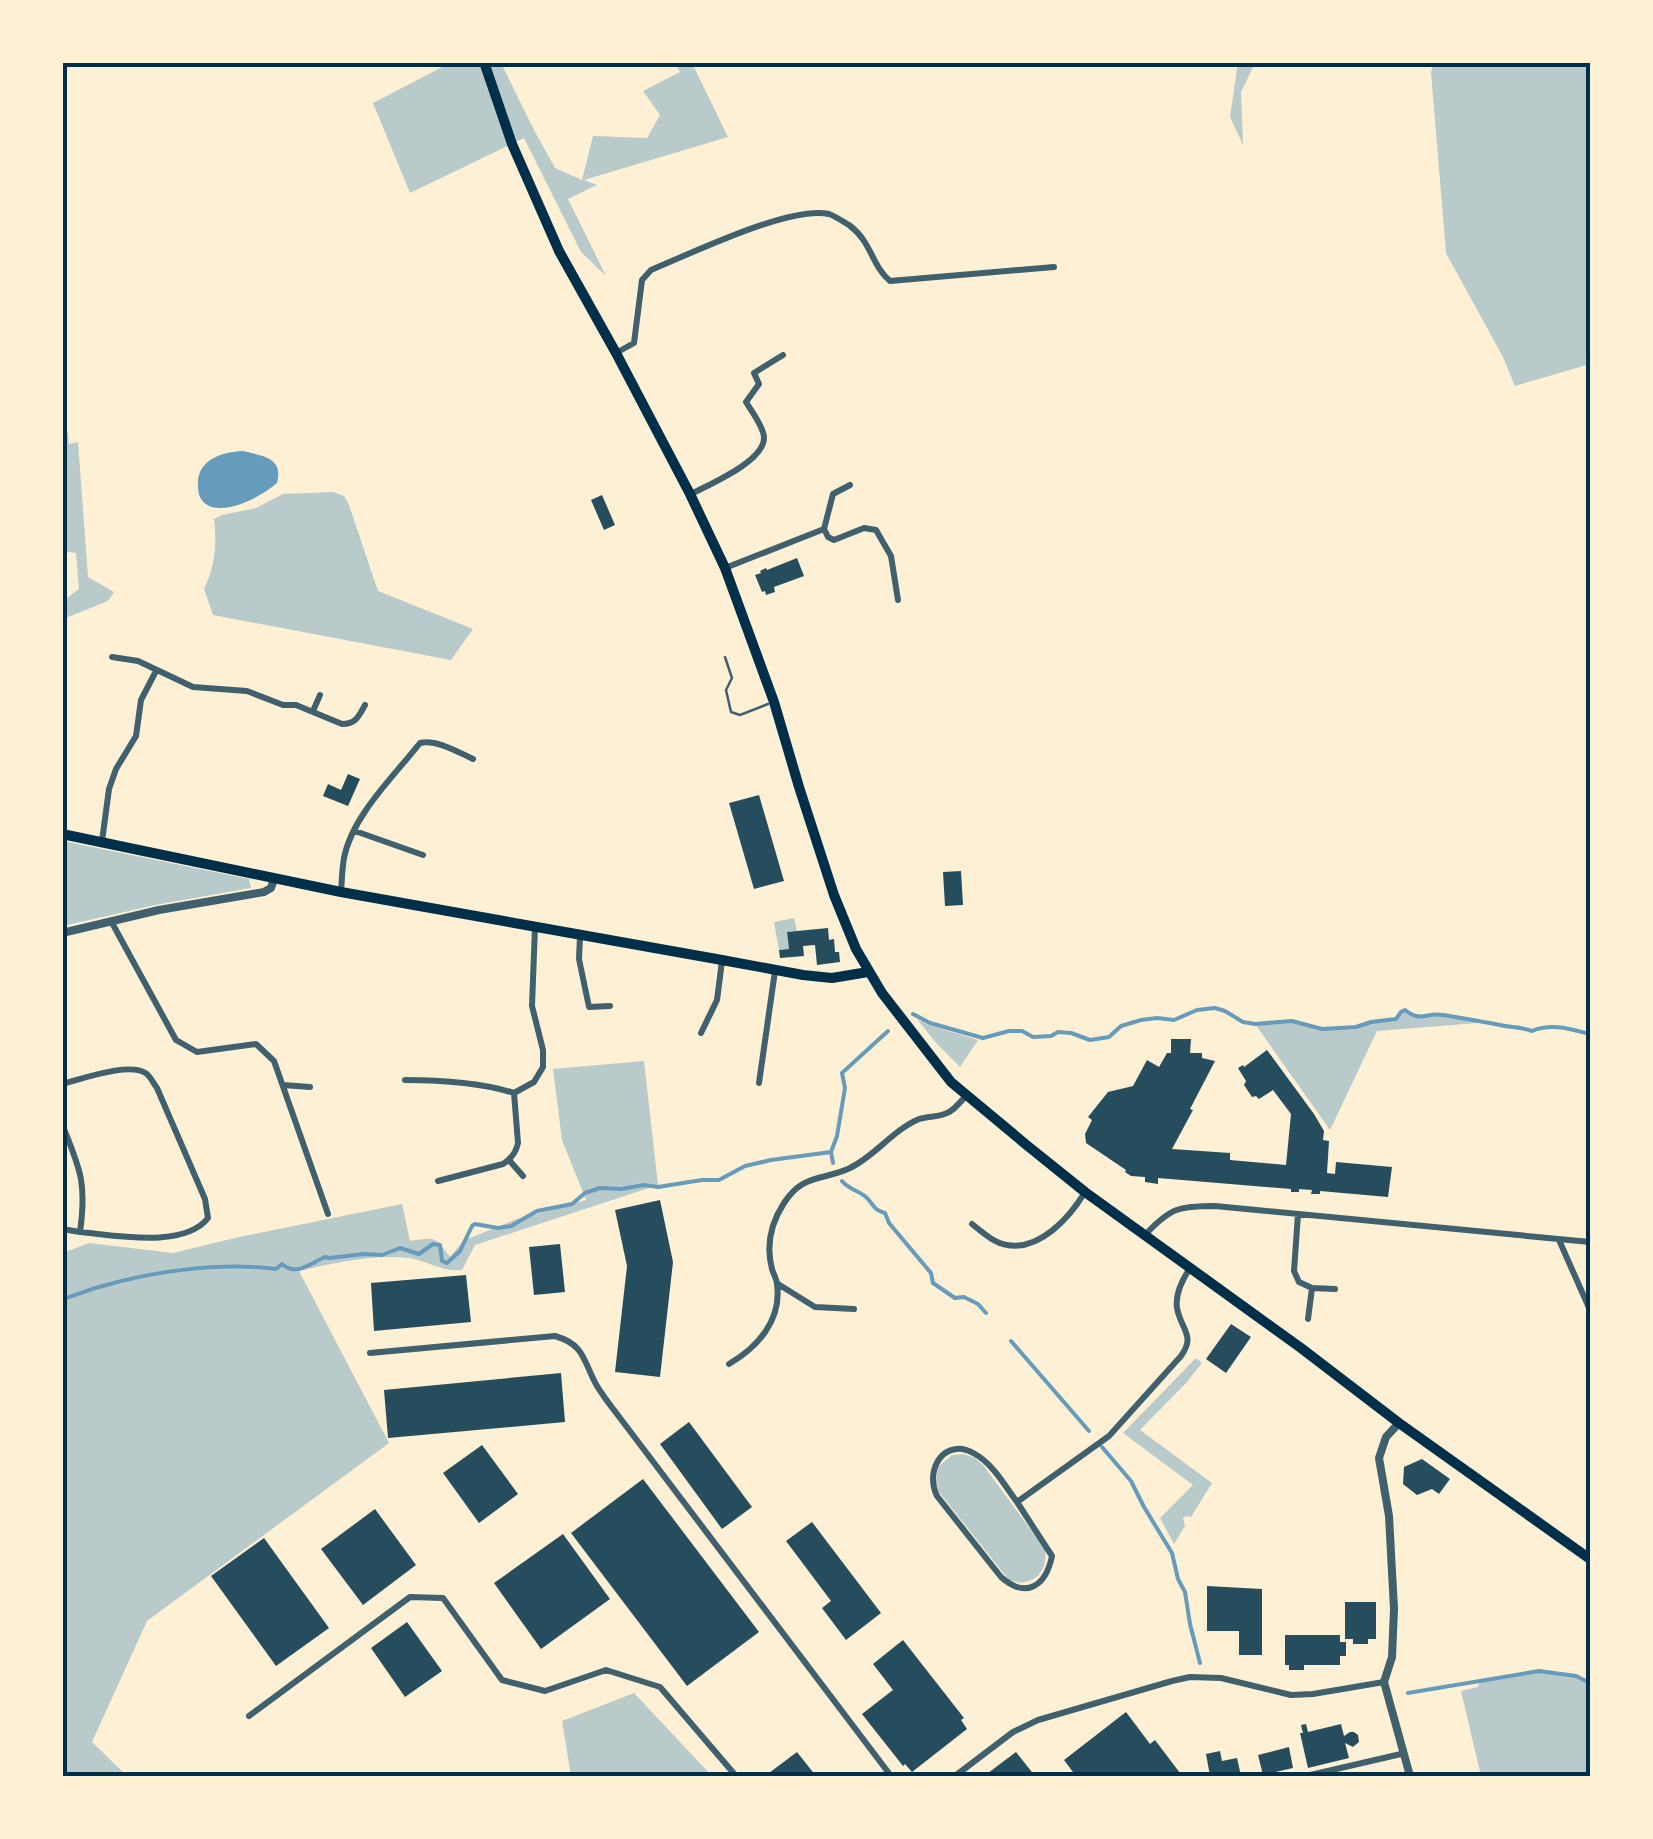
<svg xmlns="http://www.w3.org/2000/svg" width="1653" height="1839" font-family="Lora,serif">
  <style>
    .green { fill: #b9caca }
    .water { fill: #669bbc }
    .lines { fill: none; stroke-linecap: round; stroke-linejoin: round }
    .stream { stroke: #669bbc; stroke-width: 4 }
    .building { fill: #264d5e }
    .service { stroke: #3f606c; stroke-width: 2.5 }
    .minor { stroke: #3f606c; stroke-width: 6 }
    .tertiary { stroke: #3f606c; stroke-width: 8 }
    .trunk { stroke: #003049; stroke-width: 10 }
    .neatline { fill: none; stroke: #003049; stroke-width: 4 }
  </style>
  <rect width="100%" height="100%" fill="#fdf0d5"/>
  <path class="green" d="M450,63H501L534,130L555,168L582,180L593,136L647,138L660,115L643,91L680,72L675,63H692L728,137L584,180L597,185L568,199L606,276L581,252L524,138L410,193L373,103Z
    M1238,63H1255L1241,92L1243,145L1230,117Z
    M1434,63H1590V364L1515,386L1503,357L1446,253L1431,72Z
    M62,432H68L69,444L78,442L88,577L114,592L108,601L63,619V601L79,589L76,553L63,551Z
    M333,492L344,496L349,505L378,591L473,629L451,660L213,615L204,589C215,566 217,545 214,519L222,515L256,508L283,494Z
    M63,841L249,879L251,888L155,905L63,926Z
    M794,918L797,931L787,932L789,949L779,950L774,922Z
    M1405,1011C1420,1022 1429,1012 1446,1015C1461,1017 1476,1020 1490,1022L1377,1031L1330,1130L1255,1024L1292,1021L1322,1029L1356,1027L1371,1022L1396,1019L1401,1012Z
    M917,1019L929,1025L978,1040L960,1067L936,1043Z
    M644,1061L658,1185L475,1245L462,1270C442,1272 428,1261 409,1258C373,1254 334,1263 299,1271L389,1443L147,1621L92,1742L127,1776H63V1253L89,1243L173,1253L239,1237L402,1204L410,1241C435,1237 435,1236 450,1257L463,1241L514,1220L586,1200L562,1140L553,1069Z
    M1196,1358L1202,1363L1187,1382L1140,1430L1212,1483L1191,1517L1187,1516L1183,1518L1185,1526L1174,1544L1160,1518L1193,1485L1123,1433Z
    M964,1454L975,1458L983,1465L1045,1549C1049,1572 1032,1589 1009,1580L939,1492L936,1482L938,1467L952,1455Z
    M1539,1671L1576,1676L1590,1683V1776H1481L1461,1691L1478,1687L1479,1683L1497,1677Z
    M634,1693L712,1776H571L562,1721Z"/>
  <path class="water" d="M243,451C262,456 284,457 277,483C262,496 229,514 209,506C201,502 198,495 198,486C196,460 222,452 243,451Z"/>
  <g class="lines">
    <path class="stream" d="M913,1014L930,1023L983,1038L1009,1031H1022L1033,1037L1051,1036L1058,1032L1071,1033L1090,1040L1109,1037L1121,1026L1141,1020L1157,1018L1174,1020L1197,1010L1215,1008L1225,1011L1243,1022L1255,1024L1292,1021L1322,1029L1356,1027L1371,1022L1396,1019L1401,1012L1405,1010C1422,1023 1426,1012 1443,1015C1461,1018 1481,1021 1500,1025C1512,1028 1518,1026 1532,1031C1552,1023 1570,1029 1590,1034
      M831,1152L837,1136L845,1088L842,1073L888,1031
      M842,1181C849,1190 861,1191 868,1199C875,1207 874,1210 885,1213L889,1223L931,1273L933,1283L955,1298L964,1297L978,1304L986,1313
      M62,1299C75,1296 87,1290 99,1287C154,1271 219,1262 276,1269L282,1264C296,1277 311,1263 325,1257L329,1258L364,1254L382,1255L400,1248L419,1254L433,1244L440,1245L442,1261L447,1263L460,1251L472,1226L475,1224L498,1228L511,1226L537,1211L572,1204L585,1193L600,1188L621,1189L644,1185L658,1187L702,1180H719L745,1166L771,1160L831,1152L833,1163
      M1011,1341L1089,1431
      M1102,1447L1131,1481L1144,1507L1172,1553L1178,1579L1185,1592L1190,1624L1200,1663
      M1408,1693L1539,1671L1576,1676L1590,1683"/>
  </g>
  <path class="building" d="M602,495L615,525L604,530L591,500Z
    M797,558L804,576L774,587L775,592L766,595L765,591L762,592L755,575L761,573L760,571L766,568L767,570Z
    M348,774L360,779L348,806L323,796L328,784L341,790Z
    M759,795L784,881L754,889L729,803Z
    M961,871L963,905L945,906L943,872Z
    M828,928L829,940L834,939L835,952H839L840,962L817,965L815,945L803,946L804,956L780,958L779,950L789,949L787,932Z
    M1171,1039H1191L1190,1053H1202V1058L1215,1061L1190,1109L1193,1110L1172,1149L1230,1153V1160L1286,1165L1291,1114L1273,1090L1259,1099L1256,1096L1252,1097L1244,1085L1246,1081L1238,1068L1243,1065L1244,1067L1267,1050L1314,1114L1324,1131L1323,1140L1329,1141L1327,1173L1335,1174L1336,1162L1392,1167L1388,1197L1320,1191V1194H1311L1312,1190L1299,1189V1192H1291V1189L1158,1178V1184L1145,1182V1177L1131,1176L1125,1172L1126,1170L1086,1143L1085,1134L1092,1120L1088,1117L1108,1092L1133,1086L1147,1060L1159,1067L1167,1053H1171Z
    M660,1200L673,1262L660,1377L615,1372L627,1266L615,1210Z
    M560,1244L565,1292L534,1295L529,1247Z
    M466,1275L471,1322L374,1331L371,1283Z
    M1231,1324L1251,1337L1226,1373L1206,1359Z
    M561,1373L565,1422L388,1438L384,1390Z
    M689,1422L752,1507L722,1529L660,1444Z
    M482,1445L518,1494L479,1523L443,1473Z
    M1422,1459L1450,1479L1439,1494L1432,1489L1417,1495L1403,1484L1404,1467Z
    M643,1479L759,1632L687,1686L571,1533Z
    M375,1509L416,1565L363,1605L321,1549Z
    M812,1522L881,1613L846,1640L822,1608L831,1601L786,1541Z
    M563,1534L610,1599L541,1649L494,1583Z
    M264,1538L329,1628L276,1666L211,1576Z
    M1207,1586L1262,1589V1655H1239V1631H1207Z
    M1345,1602H1376V1639H1368V1644H1353V1639H1345Z
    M407,1622L442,1671L405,1697L371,1648Z
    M1285,1635H1340V1642H1346V1656H1340V1665H1304V1670H1289V1665H1285Z
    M903,1640L964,1718L961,1720L967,1729L912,1772L905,1764L903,1766L862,1714L893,1690L873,1664Z
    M1126,1712L1150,1744L1155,1740L1180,1773L1175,1776H1076L1064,1760Z
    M1306,1724L1308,1732L1341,1724L1344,1736L1350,1732H1354L1358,1735L1359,1742L1353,1747L1345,1743L1349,1758L1308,1768L1300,1733H1303L1301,1725Z
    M1289,1747L1293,1768L1263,1775L1258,1755Z
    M1220,1751L1222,1761L1237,1758L1241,1776H1210L1206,1754Z
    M797,1752L816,1776H765Z
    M1016,1752L1035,1776H984Z"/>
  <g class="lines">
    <path class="service" d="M725,657L732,678L726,690L731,712L740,715L768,704"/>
    <path class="minor" d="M616,353L634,343L642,280L651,270C690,254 790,205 829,214C835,216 844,222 849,225C872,242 871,265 890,281L1054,267
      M691,494C710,484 765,461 764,437C763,426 752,412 746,402L759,384L754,373L783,355
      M824,529L828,537L834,540L864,528L876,530L891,556L898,600
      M725,568L824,529L833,494L850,485
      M112,657L138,661L193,687L247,691L283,705H296L342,724C356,724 359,716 365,705
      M313,711L320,695
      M355,831L423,855
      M102,841L109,789L116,769L136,736L141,700L156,671
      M341,891C342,880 342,869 344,858C352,816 394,776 420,743C436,739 458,752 473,759
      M111,921L176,1040L197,1052L256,1044L274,1061L328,1214
      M580,936L579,959L589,1007L610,1006
      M701,1033L717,1000L722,961
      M405,1080C441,1080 479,1082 514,1093L534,1082L543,1067V1050L532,1006L535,927
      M759,1083L775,971
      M62,1084C82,1079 131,1061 147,1074C151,1078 154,1084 157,1088L205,1199L208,1218C184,1249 115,1235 80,1232
      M283,1085L310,1087
      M62,1124C80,1169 87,1182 80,1232L62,1229
      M509,1160L523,1176
      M438,1181L503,1164C511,1159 516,1153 518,1143L514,1093
      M1298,1214L1294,1271L1299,1282L1312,1288L1335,1289
      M972,1224C982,1232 994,1243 1007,1245C1040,1251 1070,1217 1085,1192
      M1146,1234C1170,1208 1179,1206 1215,1206L1590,1242
      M1559,1240L1590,1310
      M778,1284L815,1307L854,1309
      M1308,1319L1312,1288
      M370,1353L555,1336C586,1345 583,1362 597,1386C603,1396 610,1405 617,1414L891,1776
      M729,1364C758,1347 782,1320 777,1284C777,1280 773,1273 772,1269C766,1246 771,1223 784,1203C803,1173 823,1181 850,1168C875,1156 893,1130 919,1119C929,1116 941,1117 949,1112C955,1109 961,1101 966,1096
      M1017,1502C1005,1486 993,1464 975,1454C945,1436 924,1469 937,1496L1001,1577C1027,1600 1046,1585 1052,1556L1017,1502L1109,1436L1181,1356C1196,1335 1181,1330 1177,1308C1175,1294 1182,1280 1190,1268
      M249,1716L410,1597L443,1598L502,1680L545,1691L606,1670L660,1687L736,1776
      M955,1776L1013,1732L1038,1720L1172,1681L1190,1677L1221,1678L1291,1695L1313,1694L1384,1682
      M1306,1776L1401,1754"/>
    <path class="tertiary" d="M62,933L159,910L264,892L271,888L274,879
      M1399,1423L1386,1437L1379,1458L1389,1516L1394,1609L1392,1657L1384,1682L1410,1776"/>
    <path class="trunk" d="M484,62L512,144L559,251L616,353L690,494L725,568L774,702L799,787L834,895L856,949L882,993L951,1082L1029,1147L1085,1192L1301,1348L1399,1423L1590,1559
      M62,834L341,892L722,960L803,975L832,978L868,972"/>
  </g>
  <rect width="1653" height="1839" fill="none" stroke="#fdf0d5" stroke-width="130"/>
  <rect x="65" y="65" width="1523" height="1709" class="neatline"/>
</svg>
